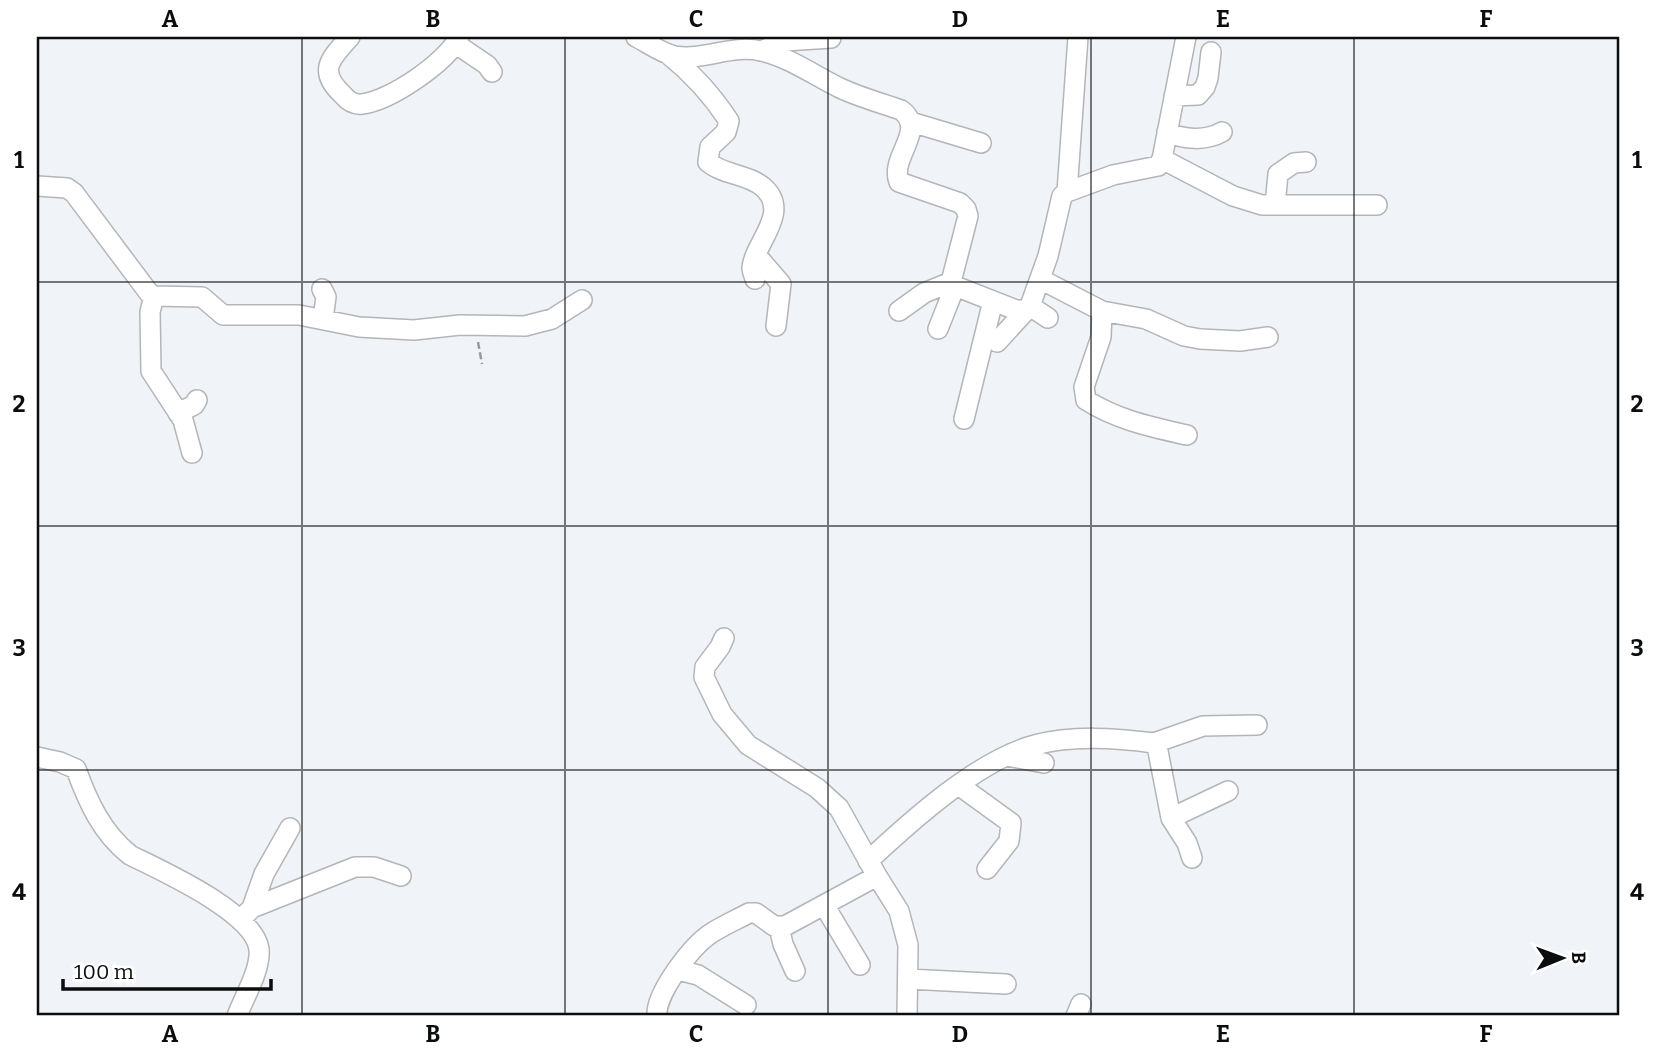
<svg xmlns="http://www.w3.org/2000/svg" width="1656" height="1053" font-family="Bitter,serif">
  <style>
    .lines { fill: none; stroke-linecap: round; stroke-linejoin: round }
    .minor-casing { stroke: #b3b5b9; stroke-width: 22 }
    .path { stroke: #989a9d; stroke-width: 2.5; stroke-dasharray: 7 3.5; stroke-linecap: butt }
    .minor { stroke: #fff; stroke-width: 19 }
    .grid { fill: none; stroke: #0c0d0e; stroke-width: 2; stroke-opacity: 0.55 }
    .neatline { fill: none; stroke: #0c0d0e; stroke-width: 2.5 }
    .grid-label { font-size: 23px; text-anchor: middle; font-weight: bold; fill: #0c0d0e }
  </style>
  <rect width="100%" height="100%" fill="#f0f3f7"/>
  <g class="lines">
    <g class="minor-casing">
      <path id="minor" d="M350,37C330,59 317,71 343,95C348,101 354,105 362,104C390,101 447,62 459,37
        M636,37C648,43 661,53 675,56C704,61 732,44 761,51C789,57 815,76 840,88C859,97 881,103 901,110C928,130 889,157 899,182L960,203L966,209L968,216L951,282L955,286L1016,310H1024
        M456,44L487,65L492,72
        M761,51L785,41L831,38
        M668,54C693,74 712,95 729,121L726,132L710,147L708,162C723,175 748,174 763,187C792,212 754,243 752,268C752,271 754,275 755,279
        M1174,96L1198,95L1205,87L1208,78L1211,52
        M911,122L981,143
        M1167,132C1184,140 1206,141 1222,132
        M1162,159L1233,196L1262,205H1377
        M37,186L67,188L74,193L149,293L154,296L202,297L223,315H299L359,327L414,330L460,325L525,326L552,319L582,300
        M1067,192L1078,37
        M1275,205L1278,174L1294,163L1306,162
        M757,256L781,284L776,326
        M1040,279L1102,311L1146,319L1184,336L1200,339L1240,341L1268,337
        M322,289L326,297L323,319
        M154,296L150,312L151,371L183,420L192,453
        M1030,306L1048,318
        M899,311L924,293L951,282
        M1102,311L1101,337L1084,387L1086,400C1117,420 1152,427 1187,435
        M938,329L955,286
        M997,342L1030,306L1048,256L1062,196L1067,192L1113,175L1158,166L1162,159L1186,37
        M178,413L194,405L197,400
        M964,419L993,301
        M724,638L720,647L705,667L704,677L722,714L748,745L817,788L839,808L877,876L899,911L908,945L907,1016
        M1154,743L1203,726L1257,725
        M1007,756L1044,763
        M37,757L60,762L76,769C88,802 102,833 130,855C162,871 254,912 259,949C261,970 244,997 237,1016
        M960,786L1011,823L1009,841L987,869
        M1171,818L1228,791
        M868,861C911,821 978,760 1035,745C1073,735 1115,738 1154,743L1157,746L1171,818L1187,843L1192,858
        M824,905L860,965
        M252,908L264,874L290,828
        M240,920L252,908L355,867H374L401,876
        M779,927L783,944L795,971
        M678,970L698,975L746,1005
        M908,979L1006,984
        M657,1016C655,994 691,947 710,934C722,926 736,920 749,913H756L774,926H785L877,876
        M1076,1016L1081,1004"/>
    </g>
    <path class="path" d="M478,342L482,364"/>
    <use href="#minor" class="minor"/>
  </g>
  <path class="grid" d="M302,37V1016M565,37V1016M828,37V1016M1091,37V1016M1354,37V1016M37,282H1619M37,526H1619M37,770H1619"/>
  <rect width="1656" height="1053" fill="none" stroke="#ffffff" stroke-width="77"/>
  <g transform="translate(1562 958) rotate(89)" stroke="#ffffff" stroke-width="5" paint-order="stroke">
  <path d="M0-5L12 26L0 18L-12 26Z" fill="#0c0d0e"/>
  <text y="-10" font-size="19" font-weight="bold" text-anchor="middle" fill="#0c0d0e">B</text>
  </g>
  <path d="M63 979v10h208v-10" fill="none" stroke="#0c0d0e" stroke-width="3.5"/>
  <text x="74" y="979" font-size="21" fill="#0c0d0e" stroke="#ffffff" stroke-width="5" paint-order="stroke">100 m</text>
  <rect x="38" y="38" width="1580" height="976" class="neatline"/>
  <g class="grid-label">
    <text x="170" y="27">A</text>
    <text x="433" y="27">B</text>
    <text x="696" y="27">C</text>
    <text x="960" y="27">D</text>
    <text x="1223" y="27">E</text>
    <text x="1486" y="27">F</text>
    <text x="19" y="168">1</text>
    <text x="1637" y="168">1</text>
    <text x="19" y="412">2</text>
    <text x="1637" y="412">2</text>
    <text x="19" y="656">3</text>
    <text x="1637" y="656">3</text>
    <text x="19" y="900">4</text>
    <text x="1637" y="900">4</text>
    <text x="170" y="1042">A</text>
    <text x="433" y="1042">B</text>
    <text x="696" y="1042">C</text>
    <text x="960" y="1042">D</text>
    <text x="1223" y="1042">E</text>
    <text x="1486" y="1042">F</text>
  </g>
</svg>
